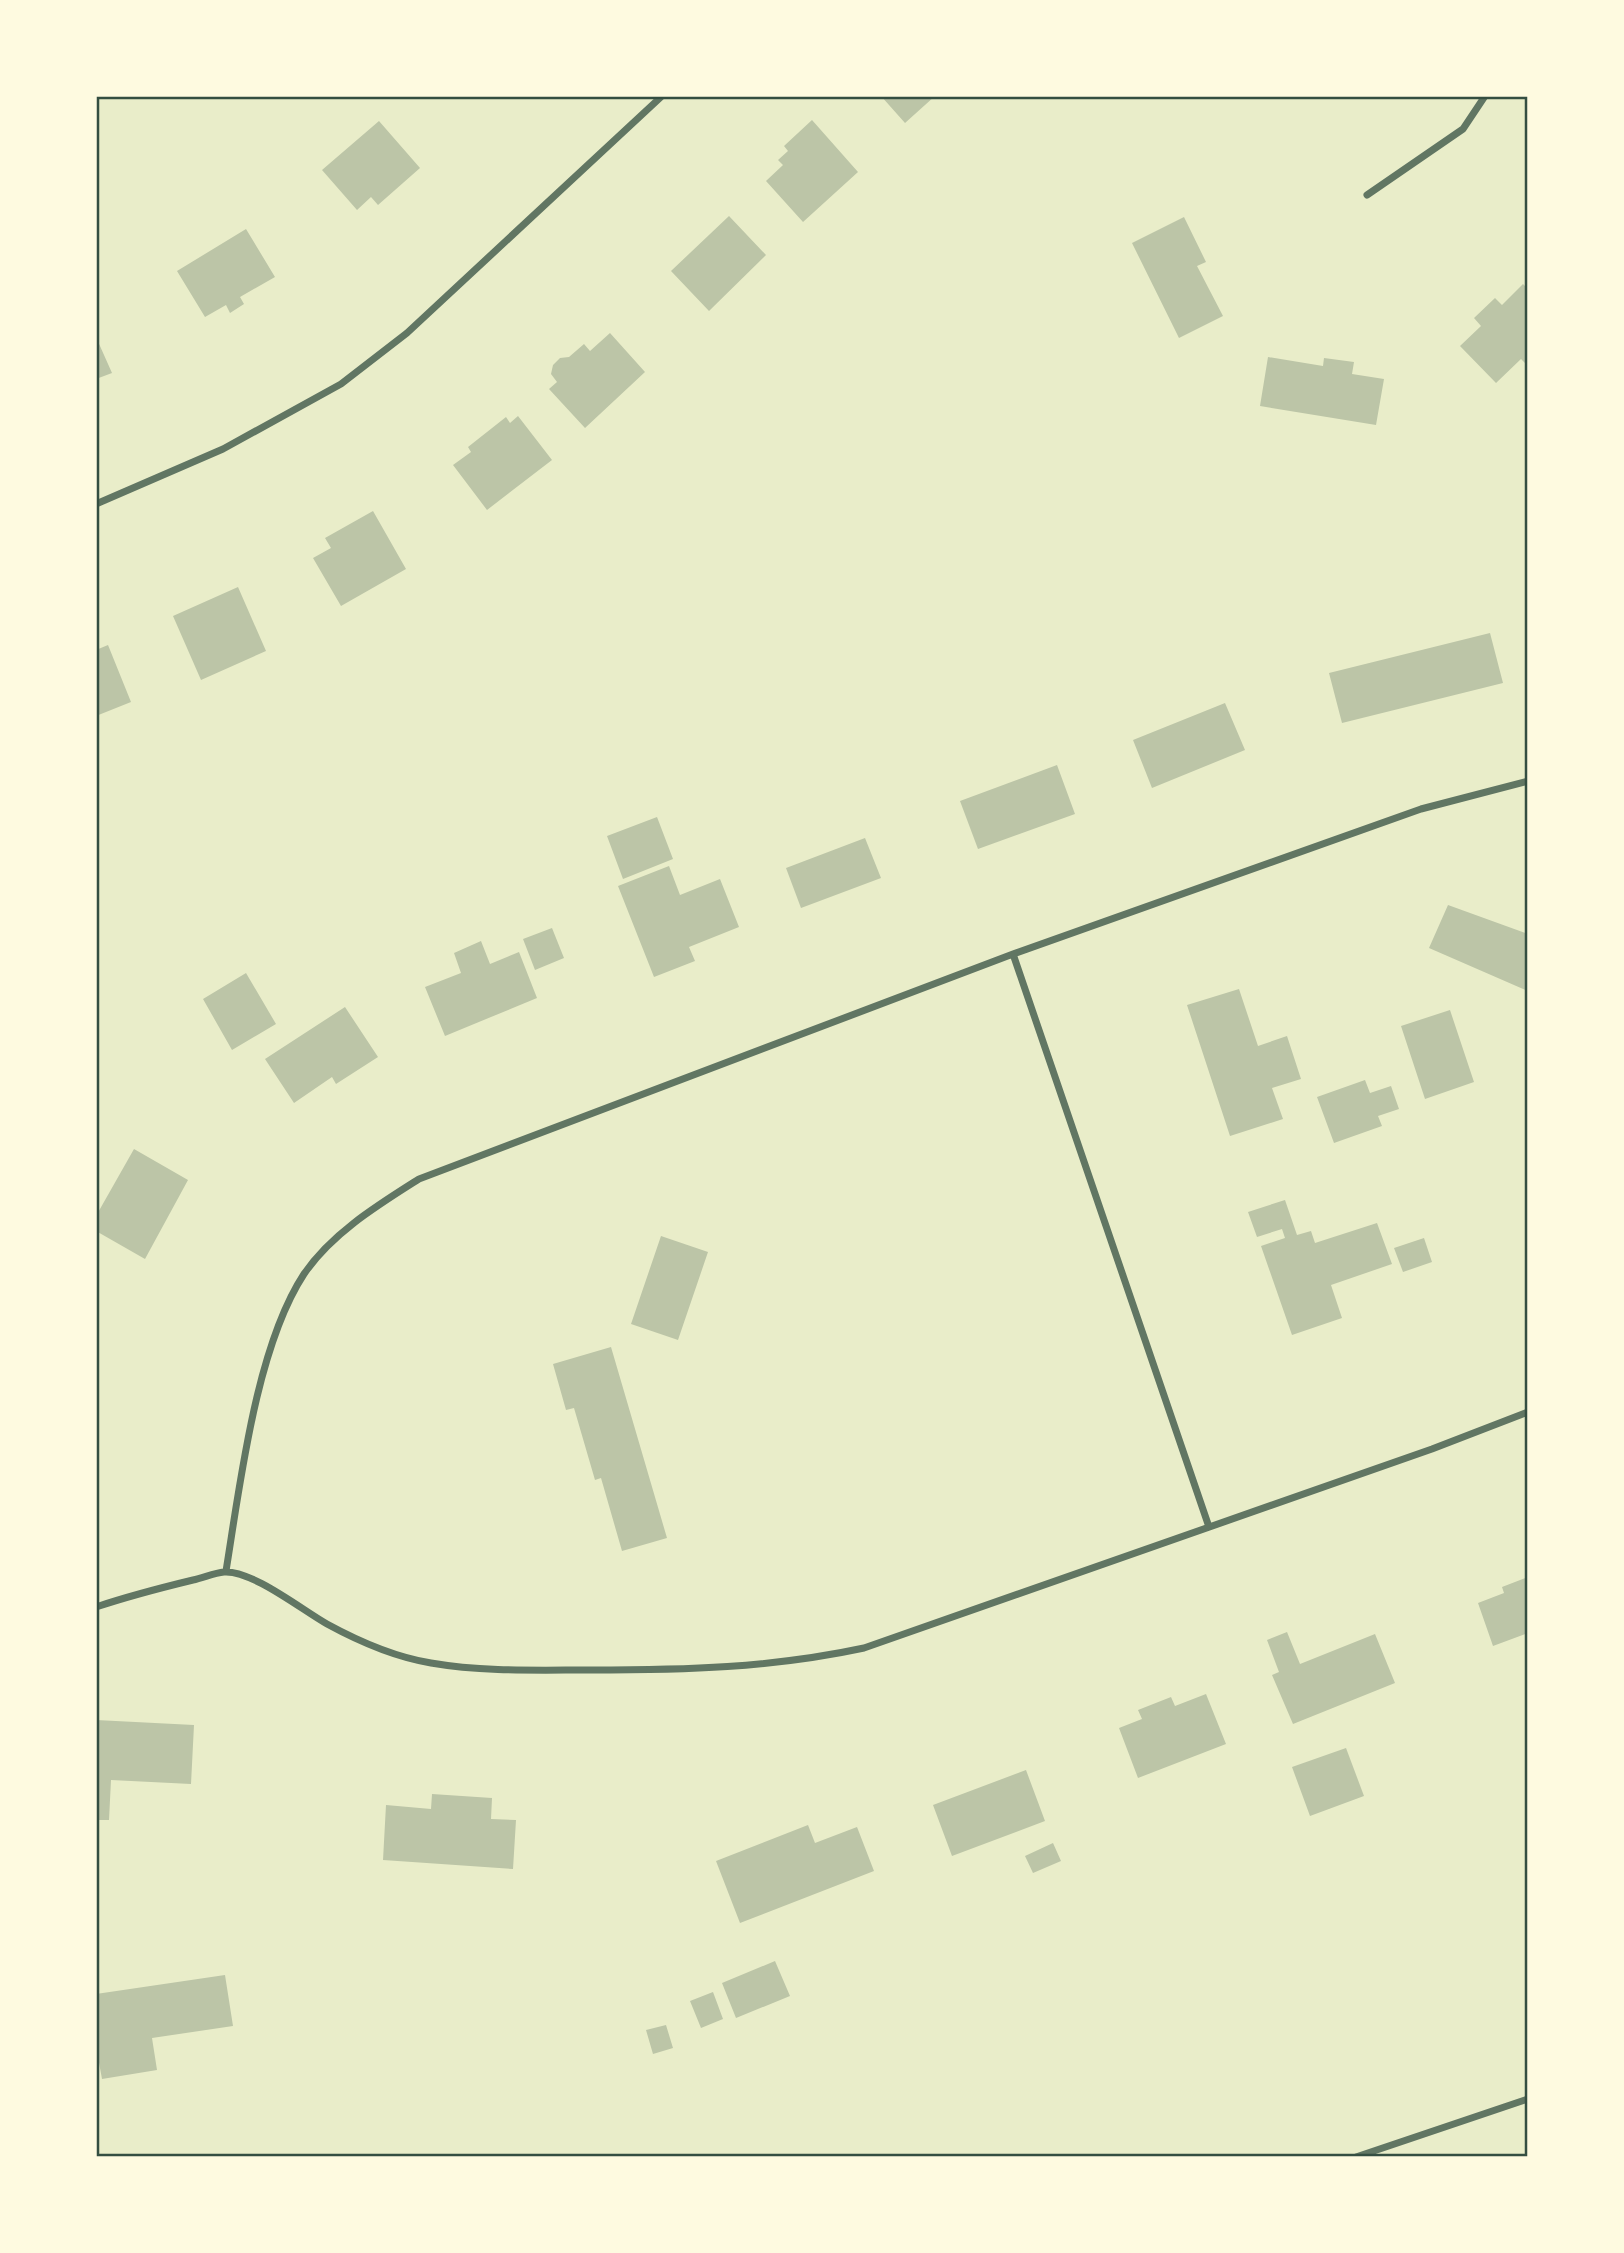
<svg xmlns="http://www.w3.org/2000/svg" width="1624" height="2253" font-family="Mulish,sans-serif">
  <style>
    .building { fill: #bcc5a7 }
    .lines { fill: none; stroke-linecap: round; stroke-linejoin: round }
    .minor { stroke: #617663; stroke-width: 7 }
    .neatline { fill: none; stroke: #344e41; stroke-width: 2.5 }
  </style>
  <rect width="100%" height="100%" fill="#e9edc9"/>
  <path class="building" d="M881,96H935L905,123Z
    M812,120L858,172L803,222L766,181L783,165L778,160L788,151L784,146Z
    M379,121L420,168L378,205L371,197L357,210L322,170Z
    M729,216L766,255L709,311L671,271Z
    M1184,217L1206,262L1197,266L1223,316L1179,338L1132,243Z
    M246,229L275,277L240,297L244,304L230,313L226,305L205,317L177,271Z
    M1523,284L1528,289V366L1521,359L1496,383L1460,346L1481,326L1474,318L1495,298L1502,305Z
    M610,333L645,372L585,428L549,389L557,382L551,374L553,365L560,358L569,357L584,344L590,351Z
    M96,337L112,373L96,379Z
    M1268,357L1323,366L1324,358L1354,362L1352,374L1384,379L1376,425L1260,406Z
    M518,416L552,460L487,510L453,465L471,452L468,447L506,417L510,423Z
    M373,511L406,569L341,606L313,558L331,548L325,538Z
    M238,587L266,651L201,680L173,616Z
    M1490,633L1503,683L1342,723L1329,673Z
    M108,645L131,702L96,716V650Z
    M1225,703L1245,750L1152,788L1133,740Z
    M1057,765L1075,814L978,849L960,801Z
    M657,817L673,859L623,879L607,836Z
    M865,838L881,878L801,908L786,868Z
    M669,866L680,895L720,879L739,927L689,947L695,961L654,977L618,886Z
    M1448,905L1528,934V991L1429,948Z
    M552,928L564,958L535,970L523,939Z
    M481,941L490,964L519,952L537,998L445,1036L425,987L461,973L454,953Z
    M246,973L276,1024L232,1050L203,999Z
    M1239,989L1258,1046L1287,1036L1301,1079L1272,1088L1283,1119L1230,1136L1187,1005Z
    M345,1007L378,1057L336,1084L332,1077L294,1103L265,1059Z
    M1450,1010L1474,1082L1425,1099L1401,1026Z
    M1365,1080L1370,1093L1391,1086L1399,1109L1378,1116L1382,1126L1334,1143L1317,1097Z
    M134,1149L188,1180L145,1259L96,1231V1216Z
    M1285,1200L1297,1235L1311,1231L1315,1243L1377,1223L1392,1264L1331,1285L1342,1318L1292,1335L1261,1246L1285,1238L1282,1229L1257,1237L1248,1212Z
    M661,1236L708,1252L678,1340L631,1324Z
    M1424,1238L1432,1262L1403,1272L1394,1248Z
    M611,1347L667,1538L622,1551L601,1478L595,1480L574,1408L566,1410L553,1364Z
    M1528,1577V1633L1493,1646L1478,1603L1504,1593L1502,1587Z
    M1287,1632L1300,1664L1375,1634L1395,1683L1293,1724L1272,1675L1279,1672L1267,1640Z
    M1206,1694L1226,1744L1138,1778L1119,1728L1142,1719L1138,1710L1171,1697L1175,1706Z
    M96,1720L194,1725L191,1784L111,1780L109,1820H96Z
    M1346,1748L1364,1796L1310,1816L1292,1767Z
    M1026,1770L1045,1821L952,1856L933,1805Z
    M432,1794L492,1798L491,1819L516,1820L513,1869L383,1860L386,1805L431,1809Z
    M808,1825L815,1843L857,1827L874,1871L740,1923L716,1861Z
    M1053,1843L1061,1861L1033,1873L1025,1856Z
    M775,1961L790,1996L736,2018L722,1983Z
    M225,1975L233,2026L152,2038L157,2070L102,2079L96,2046V1994Z
    M713,1992L723,2019L701,2028L690,2001Z
    M666,2025L673,2048L653,2054L646,2030Z"/>
  <g class="lines">
    <path class="minor" d="M1367,195L1463,129L1485,96
      M96,504L223,449L341,384L407,333L662,96
      M1013,954L1209,1527
      M226,1571C240,1485 256,1347 304,1274C332,1233 378,1205 419,1179L1013,954L1421,809L1528,781
      M96,1607C129,1596 160,1588 193,1580C203,1578 214,1573 224,1572C252,1570 302,1610 327,1624C360,1642 394,1657 431,1663C483,1672 537,1670 590,1670C684,1670 771,1668 864,1648L1432,1449L1528,1412
      M1356,2157L1528,2099"/>
  </g>
  <rect width="1624" height="2253" fill="none" stroke="#fefae0" stroke-width="196"/>
  <rect x="98" y="98" width="1428" height="2057" class="neatline"/>
</svg>
